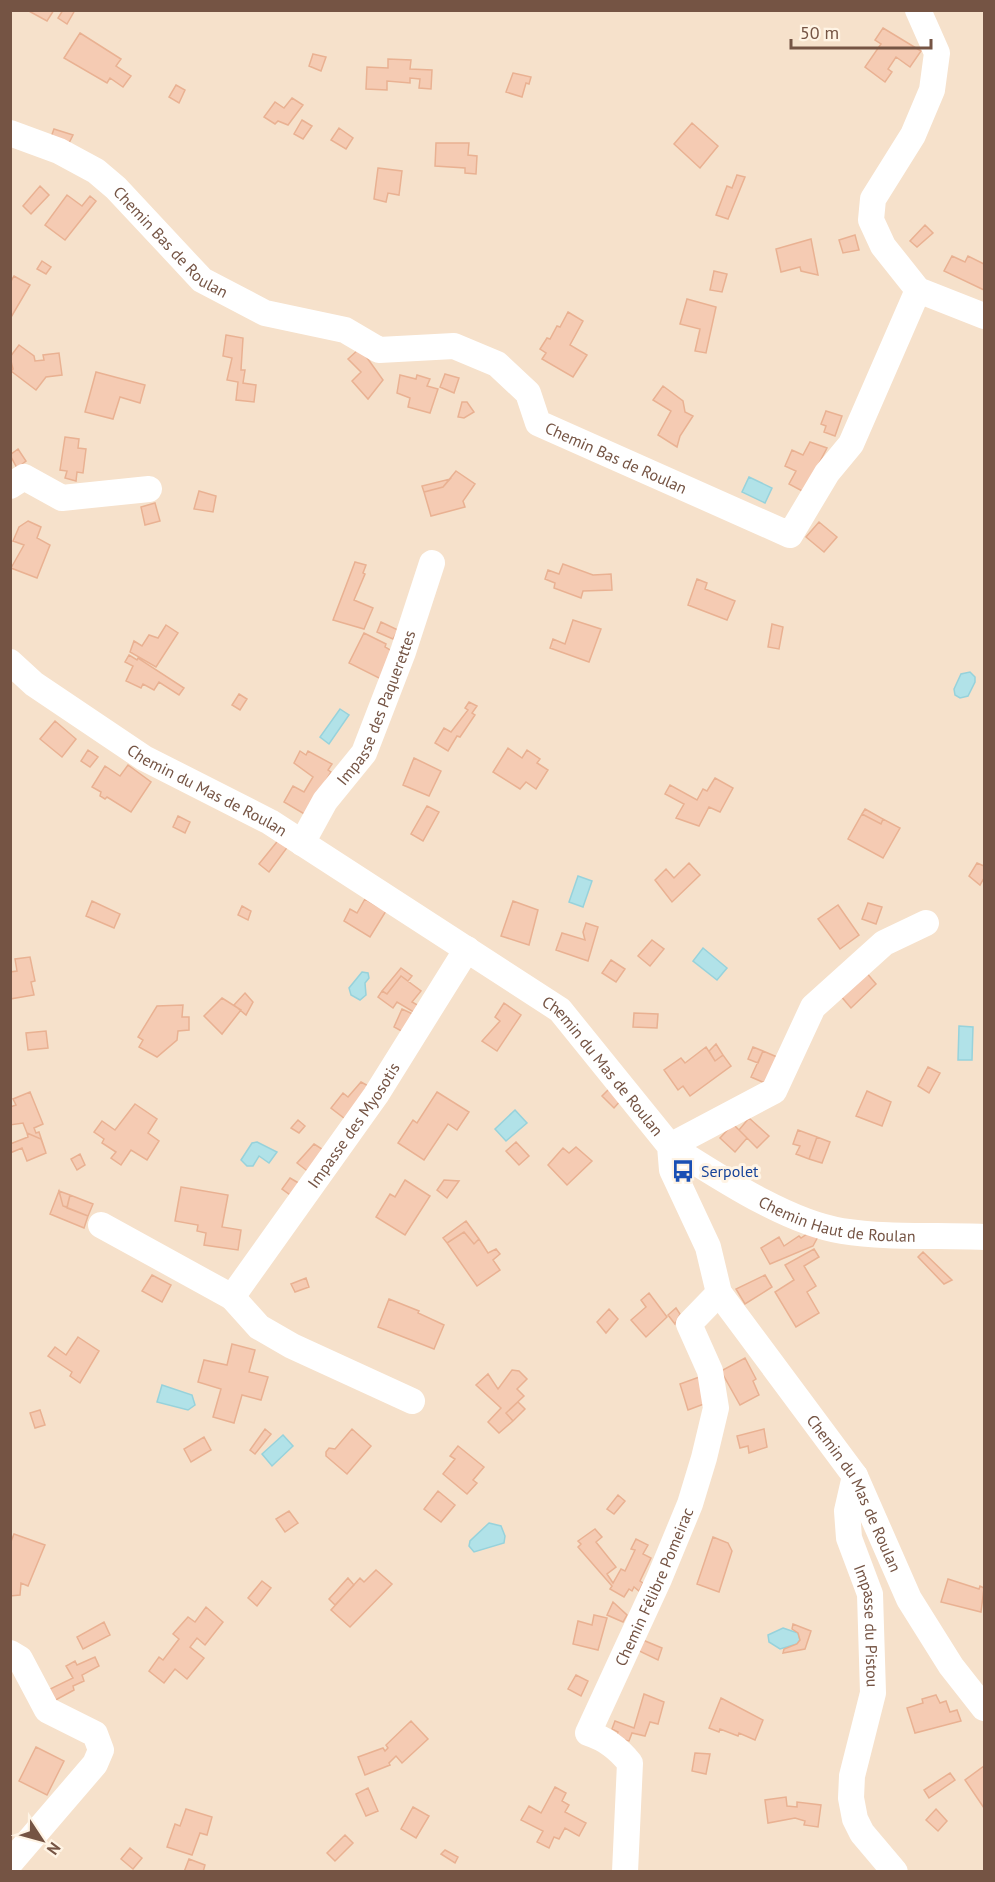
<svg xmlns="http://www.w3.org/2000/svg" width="995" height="1882" font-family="'PT Sans',sans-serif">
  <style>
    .residential { fill: #f6e1cb }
    .water { fill: #b1e2e8; stroke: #97d2db; stroke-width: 1.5 }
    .building { fill: #f5cbb3; stroke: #e9b192; stroke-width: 1.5 }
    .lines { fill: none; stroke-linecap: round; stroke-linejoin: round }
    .minor { stroke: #fff; stroke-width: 26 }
    .labels { text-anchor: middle; stroke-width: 6; stroke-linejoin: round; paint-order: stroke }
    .street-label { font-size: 16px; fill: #755444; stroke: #fff4e5 }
    .transit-label { font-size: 16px; fill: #164399; stroke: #fff4e5; text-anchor: start }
  </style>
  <rect width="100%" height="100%" fill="#fef0dd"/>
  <path class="residential" d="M11,11H984V1871H11Z"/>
  <path class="water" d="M749,477L772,488L765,503L742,492Z
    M970,672L975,677V682L968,696L960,698L955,695L954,689L961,674Z
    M340,709L349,715L329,744L320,737Z
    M578,876L592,881L583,907L569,902Z
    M703,948L727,968L717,980L693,961Z
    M362,972L368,973L369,978L365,983L366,995L360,1000L351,995L349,988Z
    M959,1026L973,1027L972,1060H958Z
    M515,1110L527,1123L506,1141L495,1129Z
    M257,1142L277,1152L269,1163L259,1156L253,1166H247L241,1160L252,1143Z
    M162,1385L192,1395L195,1405L188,1410L157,1402Z
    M283,1435L293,1446L272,1466L262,1454Z
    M489,1523L501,1526L505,1536L504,1543L474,1552L469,1546L470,1541Z
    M783,1628L798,1633L800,1640L797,1644L780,1649L769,1642L768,1635Z"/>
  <path class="building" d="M27,10H54L47,21Z
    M63,10H75L67,24L58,18Z
    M883,28L921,51L910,67L896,57L888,69L892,72L885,82L865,67L881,44L875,40Z
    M80,33L121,59L116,66L131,76L123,87L110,78L107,83L64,58Z
    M313,54L326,57L321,71L309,66Z
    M388,59L411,60L410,69L432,70L431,89L419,88L420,79L410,78V83L387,81V90L366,89L367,67L388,68Z
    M513,73L531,77L529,84L526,83L522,97L506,92Z
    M176,85L185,90L179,103L169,97Z
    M292,98L303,105L288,125L278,121L275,124L264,117L275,102L284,108Z
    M302,120L312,126L303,139L294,134Z
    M692,123L718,146L700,168L674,144Z
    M339,128L353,138L346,149L331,140Z
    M54,129L73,135L69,143L51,137Z
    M436,143H469L468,155L477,156L476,174L465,173V168L435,166Z
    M378,168L402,171L399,195L388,193L386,202L374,199Z
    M737,175L745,177L728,219L716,215L727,186L732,188Z
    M40,186L49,195L31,214L23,206Z
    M67,195L82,206L90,196L96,201L65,240L45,225Z
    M925,225L933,233L917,247L910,241Z
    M855,235L859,250L843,253L839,240Z
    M811,239L818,275L801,271L800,267L781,272L776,249Z
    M952,256L965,262L968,256L984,264V290L944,271Z
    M42,261L51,267L46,274L37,269Z
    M714,271L727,274L722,292L710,290Z
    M14,276L30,285L10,319V283Z
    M687,299L716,307L706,353L695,351L700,329L680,324Z
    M568,312L583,321L570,345L587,355L573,377L542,359L546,353L540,349L547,338L550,339L557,326L560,327Z
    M226,335L243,338L241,370H245L243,383L256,385L254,402L236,400L238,382L227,380L232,358L223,356Z
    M19,345L34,356L35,361L44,360L43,355L59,353L62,375L46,377L36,390L11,371L13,369L10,357Z
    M360,348L383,380L368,399L352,381L361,372L348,359Z
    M96,372L145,385L140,403L120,397L113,419L85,412Z
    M445,374L459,378L454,393L440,387Z
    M400,375L416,379L417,375L430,379L427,386L438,389L430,413L408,407L410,398L397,393Z
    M663,386L683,401L685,412L693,416L680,436L677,447L658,435L671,411L653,400Z
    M462,402H467L474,412L464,418L458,417Z
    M826,411L842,416L835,436L824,432L826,426L821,424Z
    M65,437L79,439L78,448L86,449L83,473L77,472L76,481L65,478L67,471L60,470Z
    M810,442L827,448L804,492L789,484L796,471L785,466L792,450L803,455Z
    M18,449L26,461L17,468L10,455Z
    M456,471L475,484L463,501L465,507L431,516L424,492L443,487Z
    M450,479L443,487L424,492L422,486Z
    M199,491L216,496L213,512L194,509Z
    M155,503L160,521L145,525L141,507Z
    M28,521L41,527L37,538L50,545L37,578L11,568L24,545L13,541L19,527Z
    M819,522L837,537L824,552L806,537Z
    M355,562L366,565L363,573L365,574L354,600L373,608L364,629L333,620Z
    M563,564L593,575L611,574L612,590L583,591L581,598L554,588L555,583L545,579L548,570L559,574Z
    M697,579L707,583L705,589L735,601L727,620L688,605Z
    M573,620L601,629L589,662L550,648L553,639L565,644Z
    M381,622L398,630L393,639L377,632Z
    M772,624L783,627L779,649L768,647Z
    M166,625L178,633L156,667L130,652L134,641L142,646L149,635L158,638Z
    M364,633L386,644L385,647L397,654L385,681L349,663Z
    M129,655L137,660L138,658L184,688L179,695L159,682L154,690L143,684L141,688L126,681L133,666L125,662Z
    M239,694L247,699L240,710L232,705Z
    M469,702L477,706L472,713L475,715L460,737L457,736L448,751L435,743L444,728L451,732L468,710L465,708Z
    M55,721L76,739L62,757L40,739Z
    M508,748L522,758L527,750L540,759L537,763L548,770L536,789L526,782L520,789L493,772Z
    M88,750L98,757L90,767L81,761Z
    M300,751L306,755L308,751L332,764L328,770L331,772L306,815L284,802L293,786L304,792L313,777L294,763Z
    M414,758L441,771L429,796L403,785Z
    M128,765L151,782L131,812L107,797L105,799L100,796L101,792L92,787L105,766L120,776Z
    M715,778L733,788L720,812L709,807L699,826L676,818L684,804L665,794L670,785L697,800L703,789L707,791Z
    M427,806L439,812L423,841L411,834Z
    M865,809L883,819L881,824L862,814Z
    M862,814L881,824L883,819L900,828L883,858L848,839Z
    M178,816L190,822L185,833L173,827Z
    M280,838L289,845L269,872L259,864Z
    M689,863L700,875L672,902L655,880L666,869L674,878Z
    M977,863L984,866V878L980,885L969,876Z
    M365,899L386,911L370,937L344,921L350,909L357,913Z
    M92,901L120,914L114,928L86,916Z
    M513,901L538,910L529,945L501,936Z
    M868,903L882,907L876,924L862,919Z
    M838,905L859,935L840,949L818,919Z
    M242,906L251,911L248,920L238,915Z
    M586,923L598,927L588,961L556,950L562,933L585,940L583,932Z
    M652,940L664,949L650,966L638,956Z
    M30,957L35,981L31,982L34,995L10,999V972L17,971L15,959Z
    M611,960L625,969L616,982L602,973Z
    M401,968L412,976L408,981L401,976L387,994L382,991Z
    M865,971L876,984L851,1008L839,994Z
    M401,976L421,991L412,1002L421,1007L417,1014L397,1002L393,1008L378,997L382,991L387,994Z
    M245,993L253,1002L246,1015L234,1005Z
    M222,998L241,1010L222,1034L204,1016Z
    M504,1003L521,1015L497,1051L482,1041L500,1021L495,1017Z
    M183,1005L182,1017H189V1030L178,1031L177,1040L157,1057L139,1047L143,1040L138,1037L157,1006Z
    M402,1009L415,1015L405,1033L394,1027Z
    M634,1013L658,1014L657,1028L633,1027Z
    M46,1031L48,1048L28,1050L26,1033Z
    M716,1044L723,1055L715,1061L709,1051Z
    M706,1047L715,1061L723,1055L731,1066L690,1096L683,1086L678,1090L664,1070L681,1058L685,1063Z
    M753,1047L763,1051L758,1063L748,1059Z
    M763,1051L777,1057L765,1083L751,1077Z
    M928,1067L940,1073L929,1093L918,1086Z
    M361,1082L372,1088L349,1122L331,1108L343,1093L348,1097Z
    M610,1088L622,1099L614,1108L602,1096Z
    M867,1091L891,1102L882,1126L856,1116Z
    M30,1092L43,1124L34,1128L36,1133L39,1132L46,1153L41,1139L27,1133L23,1123L10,1125V1107L16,1105L13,1099Z
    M437,1092L469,1112L457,1130L448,1124L424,1160L398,1143L413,1120L417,1123Z
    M135,1104L157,1119L148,1133L159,1141L147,1160L131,1150L121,1165L111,1158L116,1152L102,1143L104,1139L94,1132L102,1121L115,1130Z
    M749,1118L769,1136L757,1148L739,1130Z
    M298,1120L305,1126L299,1133L291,1128Z
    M733,1124L747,1138L735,1152L720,1138Z
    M798,1130L817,1137L809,1159L796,1154L800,1146L793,1144Z
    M27,1133L41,1139L46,1153L27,1161L22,1148L10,1153V1144L28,1137Z
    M817,1137L830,1142L822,1163L809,1159Z
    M516,1142L529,1156L519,1165L506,1151Z
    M314,1144L325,1151L310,1173L297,1163Z
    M576,1147L592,1161L567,1185L548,1165L563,1148L569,1153Z
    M80,1154L85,1165L77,1170L71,1159Z
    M290,1178L302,1185L293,1197L282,1189Z
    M405,1180L430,1196L405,1235L376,1217L390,1194L395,1197Z
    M444,1180L459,1181L447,1198L437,1190Z
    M181,1187L228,1195L222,1227L241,1230L238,1250L204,1245L206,1233L197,1231L198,1225L175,1221Z
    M59,1191L63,1206L88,1216L84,1228L50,1214Z
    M59,1191L70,1195L67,1207L63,1206Z
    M70,1195L93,1204L88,1216L67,1208Z
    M466,1221L479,1239L474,1244L464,1232L447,1243L443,1238Z
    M464,1232L474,1244L479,1239L488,1253L496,1249L500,1254L493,1260L500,1270L477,1286L447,1243Z
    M820,1233L813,1246L770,1264L761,1248L779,1237L784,1246L799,1236L801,1238L807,1234Z
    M814,1249L819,1257L804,1266L816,1286L807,1292L819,1313L796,1327L775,1292L794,1280L785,1265Z
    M923,1252L952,1280L944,1284L918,1257Z
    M152,1275L171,1285L162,1302L142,1291Z
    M765,1275L772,1287L745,1304L736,1289Z
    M306,1278L309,1287L295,1292L291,1284Z
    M649,1293L667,1317L646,1337L631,1320L646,1307L641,1300Z
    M389,1299L419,1311L418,1313L444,1325L434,1349L378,1327Z
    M676,1308L680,1314L675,1324L668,1315Z
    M609,1309L618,1319L606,1333L597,1322Z
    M78,1337L99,1351L80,1383L70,1376L72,1372L48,1356L55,1347L66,1355Z
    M232,1344L255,1350L249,1372L268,1377L261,1400L242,1395L234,1423L213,1417L221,1389L198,1382L204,1360L227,1365Z
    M745,1358L756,1379L753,1381L759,1395L740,1405L721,1371Z
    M512,1370L519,1371L527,1379L517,1389L524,1396L506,1413L513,1421L499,1433L488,1422L501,1408L476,1385L488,1374L498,1389Z
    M702,1376L704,1404L688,1410L680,1384Z
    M518,1402L525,1409L513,1421L506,1413Z
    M40,1410L45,1425L35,1428L30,1413Z
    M265,1429L271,1434L255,1454L250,1450Z
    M352,1429L371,1446L347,1474L326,1456V1452L329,1448L335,1449Z
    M764,1429L767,1447L749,1453L748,1446L740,1448L737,1436Z
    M204,1437L211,1450L191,1462L184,1449Z
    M458,1446L484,1467L473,1480L477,1483L467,1494L443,1474L455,1459L450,1456Z
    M438,1491L455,1505L441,1522L424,1509Z
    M618,1495L625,1501L614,1514L607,1509Z
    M289,1511L298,1523L285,1532L276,1519Z
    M595,1529L602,1537L596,1542L616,1567L607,1574L613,1583L621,1569L625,1571L635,1550L631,1549L636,1539L648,1545L643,1554L651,1558L640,1581L643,1583L639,1591L634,1587L632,1591L629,1589L624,1597L610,1589L612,1586L578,1547L581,1544L578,1541Z
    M14,1534L45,1545L28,1586L21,1583L20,1595L10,1596V1544Z
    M713,1537L728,1543L732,1551L719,1592L697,1584Z
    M376,1570L392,1584L350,1627L331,1610L360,1578L364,1582Z
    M348,1578L354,1585L335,1605L329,1599Z
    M948,1579L979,1589L980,1586L984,1588L981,1612L941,1602Z
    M262,1581L271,1588L257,1606L248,1598Z
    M613,1602L627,1615L623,1622L607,1615Z
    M206,1607L223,1622L205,1645L197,1638L190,1647L204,1658L187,1679L175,1669L164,1683L149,1671L159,1657L163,1660L179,1639L173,1634L188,1617L195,1622Z
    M594,1615L607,1618L598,1650L573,1644L578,1621L592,1625Z
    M104,1622L110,1635L83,1649L77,1637Z
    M793,1624L811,1631L805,1649L783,1653L784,1649L797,1644L800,1640L798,1633L792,1629Z
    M638,1638L662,1648L658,1660L633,1648Z
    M95,1657L99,1666L82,1675L84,1681L73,1686L74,1690L52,1702L46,1691L73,1678L66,1666L75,1661L77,1665Z
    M576,1675L588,1681L581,1696L568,1689Z
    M644,1694L664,1702L658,1724L650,1722L645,1736L632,1733L629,1741L615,1738L618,1732L612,1729L615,1721L634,1728Z
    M936,1695L940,1703L946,1701L950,1712L957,1710L961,1721L915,1733L907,1708L923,1703L922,1699Z
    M721,1698L763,1720L755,1740L739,1733L738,1736L720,1729L719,1732L709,1728Z
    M411,1721L428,1739L402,1763L396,1756L389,1763L390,1765L365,1775L358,1757L383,1748L385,1751L388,1748L386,1745Z
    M36,1747L64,1761L47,1795L19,1781Z
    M695,1753L710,1754L706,1774L692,1771Z
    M984,1766V1808L965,1780Z
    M950,1773L955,1780L929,1798L924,1790Z
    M555,1787L566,1793L562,1801L569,1805L565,1812L586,1823L579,1836L565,1828L559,1839L554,1837L549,1848L537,1842L543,1831L521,1820L529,1806L541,1813Z
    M368,1788L378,1811L366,1816L356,1794Z
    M786,1797L787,1806L797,1807V1802L821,1805L818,1827L804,1825L805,1821L795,1818L768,1823L765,1800Z
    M413,1807L429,1816L416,1838L401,1829Z
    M186,1809L212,1817L207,1835L200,1833L192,1855L167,1847L175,1824L180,1826Z
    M936,1809L947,1821L938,1831L926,1820Z
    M345,1835L353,1843L335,1861L327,1853Z
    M130,1848L142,1858L133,1869L121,1859Z
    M445,1850L458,1857L455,1863L441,1854Z
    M189,1859L205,1865L203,1872H184Z"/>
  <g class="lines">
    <g class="minor">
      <path d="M918,10L937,53L932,90L913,135L873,199L871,220L883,246L918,290L984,316"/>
      <path id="s1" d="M10,133L59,151L96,171L116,188L202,280L265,313L345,330L379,350L454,346L497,364L528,393L538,423L790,535L827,473L851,444L918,290"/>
      <path d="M10,486L24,477L62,498L149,489"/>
      <path id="s2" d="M10,662L34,684L144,758L270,822L560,1010L670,1146L672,1170L708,1247L719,1293L855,1476L909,1599L951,1666L984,1708"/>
      <path id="s3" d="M302,843L325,801L364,753L403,652L432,563"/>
      <path d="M670,1146L774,1091L813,1007L884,943L926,923"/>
      <path id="s4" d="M670,1146C718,1176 786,1222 842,1231C886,1238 939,1235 984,1237"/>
      <path id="s5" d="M101,1225L232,1297L376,1095L467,949"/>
      <path d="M232,1297L259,1327L292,1346L412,1401"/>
      <path id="s6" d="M855,1476L847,1511L849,1538L870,1594L873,1693L852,1776L851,1798L855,1819L862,1833L895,1872"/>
      <path d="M10,1653L20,1659L47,1710L95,1734L101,1750L95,1764L10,1863"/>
      <path id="s7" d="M625,1872L630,1763C618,1748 606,1739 588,1733L659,1579L690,1504L704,1458L716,1408L710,1371L689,1324L719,1293"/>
    </g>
  </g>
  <defs>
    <g id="bus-bare" transform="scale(1.8)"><path d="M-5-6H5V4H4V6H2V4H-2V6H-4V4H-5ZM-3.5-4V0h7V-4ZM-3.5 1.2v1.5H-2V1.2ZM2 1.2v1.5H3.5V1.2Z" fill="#1a4fb4" stroke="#fff4e5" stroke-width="2.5" paint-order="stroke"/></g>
  </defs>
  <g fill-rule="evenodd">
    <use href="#bus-bare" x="683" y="1171"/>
  </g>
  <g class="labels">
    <g class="street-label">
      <text dy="6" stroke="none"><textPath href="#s1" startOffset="198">Chemin Bas de Roulan</textPath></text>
      <text dy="6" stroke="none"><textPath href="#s1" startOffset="720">Chemin Bas de Roulan</textPath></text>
      <text dy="6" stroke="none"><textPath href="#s3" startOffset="156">Impasse des Paquerettes</textPath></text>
      <text dy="6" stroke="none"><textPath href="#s2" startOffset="236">Chemin du Mas de Roulan</textPath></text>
      <text dy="6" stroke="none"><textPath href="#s2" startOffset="722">Chemin du Mas de Roulan</textPath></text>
      <text dy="6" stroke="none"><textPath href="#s5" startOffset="360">Impasse des Myosotis</textPath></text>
      <text dy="6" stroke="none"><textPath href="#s4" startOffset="186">Chemin Haut de Roulan</textPath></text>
      <text dy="6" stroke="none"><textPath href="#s2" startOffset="1226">Chemin du Mas de Roulan</textPath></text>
      <text dy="6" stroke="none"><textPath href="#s7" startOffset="322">Chemin Félibre Pomeirac</textPath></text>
      <text dy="6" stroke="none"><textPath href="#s6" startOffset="154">Impasse du Pistou</textPath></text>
    </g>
    <g class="transit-label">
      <text x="701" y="1177">Serpolet</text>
    </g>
  </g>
  <rect width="995" height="1882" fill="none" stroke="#755444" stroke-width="24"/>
  <g transform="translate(42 1840) rotate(126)" stroke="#fff4e5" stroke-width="4.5" paint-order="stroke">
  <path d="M0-4.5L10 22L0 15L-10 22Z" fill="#755444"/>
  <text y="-9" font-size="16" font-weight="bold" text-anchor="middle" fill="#755444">N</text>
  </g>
  <path d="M791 39v9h140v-9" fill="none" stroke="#755444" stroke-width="3"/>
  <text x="800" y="39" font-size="18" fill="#755444" stroke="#fff4e5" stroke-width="4.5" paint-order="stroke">50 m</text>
</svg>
